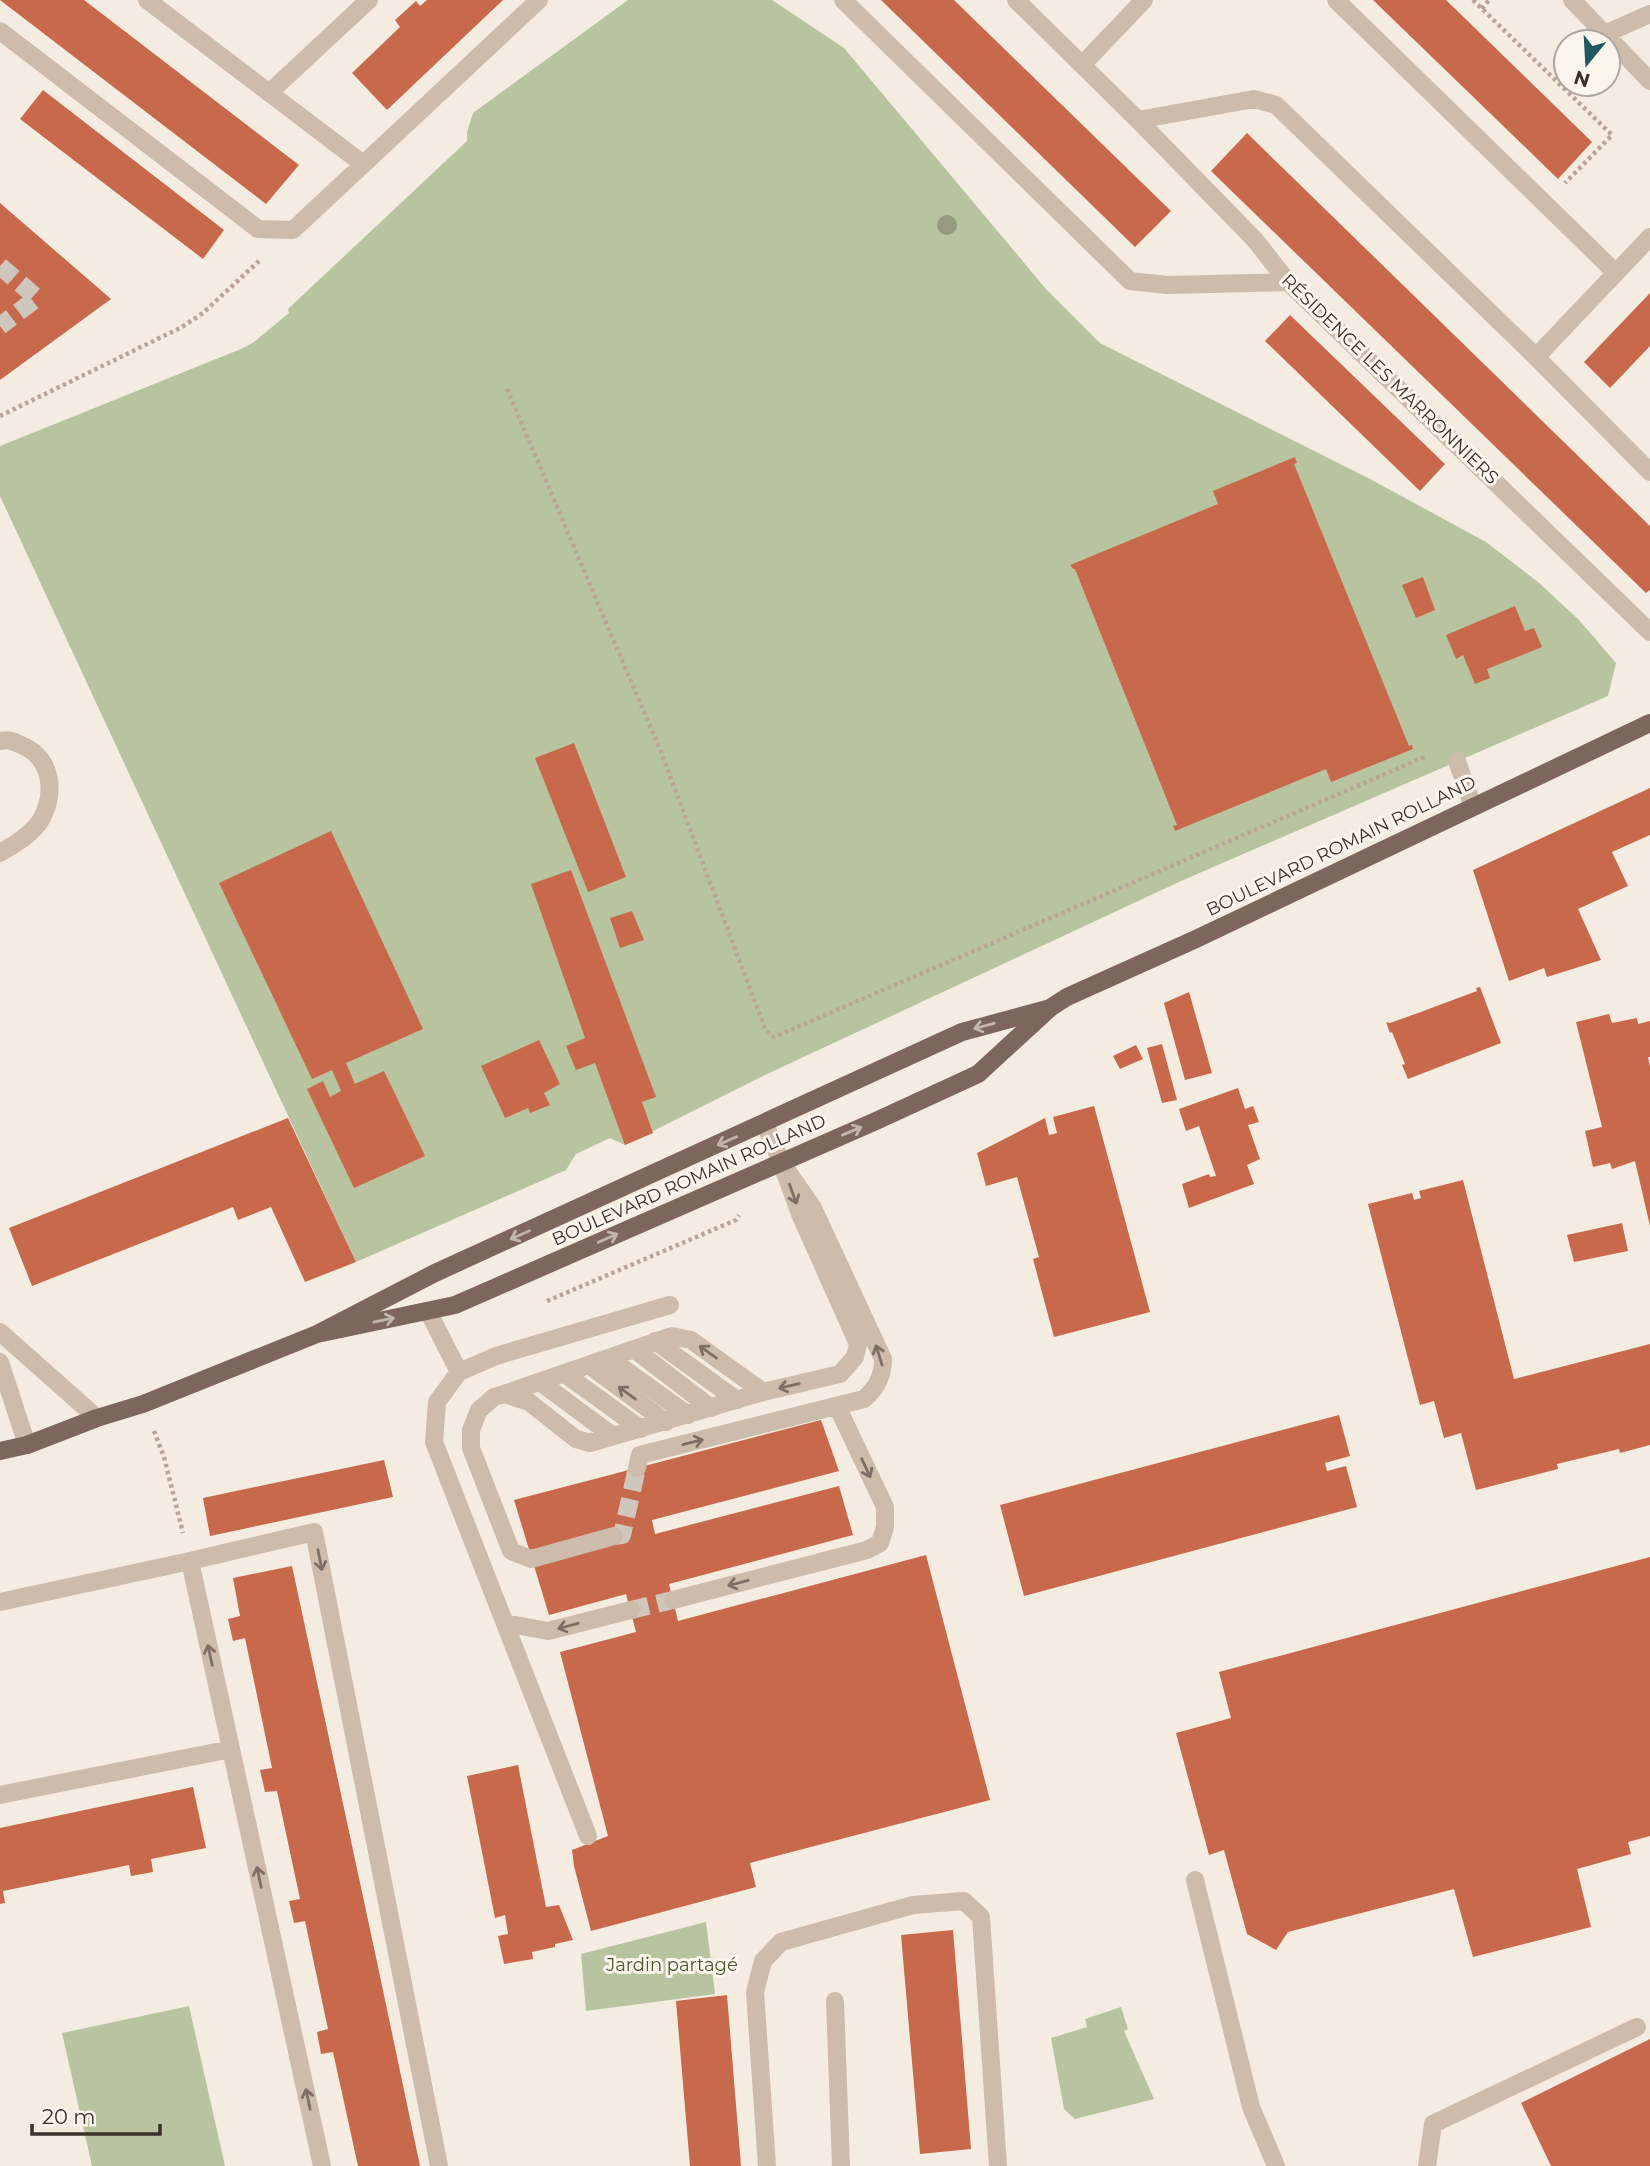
<svg xmlns="http://www.w3.org/2000/svg" width="1650" height="2166" font-family="Montserrat,sans-serif">
  <style>
    .green { fill: #b8c4a0 }
    .building { fill: #c8694b }
    .lines { fill: none; stroke-linecap: round; stroke-linejoin: round }
    .minor-tunnel { stroke: #cfc6bd; stroke-width: 18; stroke-dasharray: 18 9; stroke-linecap: butt }
    .path { stroke: #b9a596; stroke-width: 4.5; stroke-dasharray: 3.5 3.5; stroke-linecap: butt }
    .minor { stroke: #cdbbac; stroke-width: 18 }
    .major { stroke: #7d675c; stroke-width: 18 }
    .tree { fill: #969b7f }
    .oneway { stroke: #c2b5ac }
    .oneway2 { stroke: #7d6f65 }
    .labels { text-anchor: middle; stroke-width: 6; stroke-linejoin: round; paint-order: stroke }
    .street-label { font-size: 18px; fill: #3b302b; stroke: #fbf5ee }
    .park-label { font-size: 18px; fill: #4a5a2e; stroke: #fbf5ee }
  </style>
  <rect width="100%" height="100%" fill="#f4ebe1"/>
  <path class="green" d="M628,0H772L844,48L1046,289L1100,343L1372,480L1486,542L1538,582L1579,620L1616,663L1608,696L1181,881L765,1075L625,1145L610,1138L576,1154L566,1170L356,1262L0,496V446L241,349L254,342L289,313L288,309L467,141V132L473,113Z
    M706,1922L715,1994L586,2011L581,1954Z
    M189,2006L225,2166H92L62,2033Z
    M1121,2007L1128,2029L1124,2031L1154,2099L1075,2119L1064,2109L1051,2038L1087,2027L1085,2019Z"/>
  <path class="building" d="M0,0H84L299,165L266,204Z
    M427,0H503L387,110L352,73L400,27L395,20L416,1L420,6Z
    M881,0H954L1171,211L1135,247Z
    M1373,0H1446L1592,142L1558,179Z
    M43,90L224,230L203,259L20,119Z
    M1247,133L1650,526V590L1646,593L1211,171Z
    M0,203L111,299L0,380Z
    M1650,293V346L1610,388L1584,362Z
    M1290,315L1445,464L1420,491L1265,341Z
    M1295,457L1297,463L1294,464L1409,746L1412,745L1413,749L1331,782L1326,769L1175,831L1173,826L1177,825L1075,569H1073L1070,565L1218,504L1213,491Z
    M1423,577L1435,610L1416,618L1402,585Z
    M1515,606L1525,631L1534,628L1542,647L1487,669L1490,678L1475,684L1463,655L1456,659L1446,635Z
    M574,743L626,877L588,892L535,758Z
    M1650,788V835L1612,852L1628,886L1578,909L1601,960L1547,977L1544,968L1509,981L1473,870Z
    M331,831L423,1029L346,1063L355,1084L384,1071L425,1156L354,1188L307,1089L323,1081L330,1097L341,1091L332,1070L312,1079L219,883Z
    M571,870L656,1097L642,1102L653,1133L625,1145L595,1063L576,1070L566,1046L585,1038L531,884Z
    M632,911L644,940L620,948L610,918Z
    M1480,987L1501,1043L1408,1079L1402,1065L1405,1064L1392,1032L1390,1033L1386,1022L1390,1023L1418,1013L1477,991L1476,988Z
    M1189,992L1212,1073L1185,1080L1164,1003Z
    M1609,1014L1612,1023L1637,1018L1638,1024L1650,1021V1057H1648L1650,1067V1226L1635,1161L1612,1169L1610,1163L1593,1167L1585,1131L1602,1127L1576,1022Z
    M539,1040L560,1084L544,1093L550,1105L530,1113L528,1108L505,1118L481,1066Z
    M1162,1044L1177,1100L1162,1103L1147,1048Z
    M1136,1045L1143,1059L1120,1069L1113,1056Z
    M1238,1088L1245,1109L1253,1106L1259,1122L1248,1125L1260,1159L1247,1165L1254,1184L1189,1208L1182,1184L1209,1174L1210,1177L1216,1176L1199,1126L1186,1131L1179,1109Z
    M1094,1106L1150,1312L1054,1337L1033,1259L1039,1257L1017,1177L986,1186L977,1153L1045,1118L1049,1135L1057,1133L1053,1117Z
    M288,1118L356,1262L305,1282L271,1207L238,1220L233,1207L32,1286L9,1228Z
    M1463,1180L1514,1379L1650,1344V1445L1620,1453L1619,1449L1557,1464L1558,1469L1476,1490L1461,1433L1444,1438L1434,1401L1420,1405L1368,1204L1412,1193L1414,1200L1421,1198L1419,1191Z
    M1622,1223L1628,1251L1574,1262L1567,1235Z
    M1339,1415L1350,1456L1325,1463L1327,1471L1346,1466L1357,1507L1024,1596L1000,1505Z
    M821,1420L839,1471L652,1520L655,1534L839,1486L853,1535L669,1584L678,1621L926,1555L990,1800L750,1863L756,1887L591,1931L574,1866L572,1850L608,1836L560,1652L636,1632L626,1594L549,1615L514,1500Z
    M384,1460L393,1497L210,1536L203,1498Z
    M1650,1557V1836L1628,1842L1631,1854L1577,1869L1591,1927L1473,1957L1454,1889L1288,1932L1276,1950L1247,1934L1224,1850L1209,1855L1176,1733L1231,1718L1219,1672Z
    M292,1566L377,1962L420,2166H358L333,2052L321,2054L317,2032L328,2029L305,1921L294,1923L289,1901L300,1899L277,1791L265,1792L260,1770L272,1768L245,1638L233,1641L228,1619L240,1616L233,1578Z
    M518,1765L546,1907L559,1905L573,1940L555,1944V1947L532,1952L533,1959L504,1964L498,1936L508,1934L505,1915L495,1918L467,1776Z
    M193,1787L206,1848L151,1859L153,1872L131,1876L129,1865L3,1891L5,1903L0,1904V1828Z
    M953,1930L971,2149L920,2154L901,1935Z
    M727,1995L741,2166H690L676,2001Z
    M1650,2039V2166H1551L1521,2103Z"/>
  <g class="lines">
    <path class="minor-tunnel" d="M0,266L37,298L0,326
      M614,1536L622,1535L637,1468
      M631,1610L673,1600"/>
    <path class="path" d="M1473,0L1612,135L1565,183
      M1482,9L1489,0
      M507,389L661,752L766,1031L774,1037L1427,756
      M0,416L182,327L203,313L259,261
      M547,1301L736,1220L739,1215
      M154,1431L164,1457L183,1533"/>
    <path class="minor" d="M147,0L363,164
      M843,0L1130,281L1167,285L1288,282
      M1016,0L1138,120L1254,99L1276,105L1536,357L1650,472
      M1336,0L1615,272
      M1572,0L1650,81
      M0,31L258,229L293,230L539,0
      M1607,33L1650,14
      M1083,64L1144,0
      M269,93L369,0
      M1138,120L1255,240L1288,282L1650,632
      M1536,357L1650,237
      M0,741C8,739 13,741 21,745C51,757 56,790 42,818C34,833 14,845 0,853
      M1457,761L1473,807
      M765,1124L781,1162
      M428,1311L459,1372
      M0,1332L97,1418
      M655,1341L737,1400
      M634,1349L711,1408
      M609,1358L688,1415
      M0,1362L27,1445
      M589,1365L666,1422
      M565,1374L641,1429
      M540,1382L613,1436
      M504,1394L672,1336L691,1340L763,1392
      M614,1536L531,1559L511,1551L471,1448V1430L479,1410L494,1397L504,1394L529,1402L576,1439L590,1443L763,1392L840,1374L855,1357L858,1344L800,1214L781,1162L813,1208L883,1359C883,1376 877,1388 864,1399L640,1455L637,1468
      M673,1600L867,1550L880,1543L885,1527V1507L837,1406
      M0,1602L190,1561
      M505,1623L548,1631L631,1610
      M0,1795L231,1749
      M588,1836L434,1442L437,1402L459,1372L496,1356L670,1305
      M1195,1880L1251,2107L1276,2166
      M835,2001L841,2166
      M322,2166L190,1561L314,1532L439,2166
      M767,2166L755,1992L763,1961L781,1942L913,1905L964,1901L981,1917L998,2166
      M1427,2166L1433,2124L1637,2027"/>
    <path class="major" d="M317,1334L455,1305L876,1121L978,1074L1050,1008L1067,997L1196,939L1650,723
      M0,1451L27,1445L97,1418L143,1404L317,1334L435,1273L962,1032L1047,1009"/>
  </g>
  <circle class="tree" cx="947" cy="225" r="10"/>
  <defs><path id="oneway-shaft" d="M-6 0H5M1.5-3L5.5 0L1.5 3" fill="none" stroke-width="1.6" stroke-linecap="round" stroke-linejoin="round" transform="scale(1.75)"/></defs>
  <g class="oneway">
    <use href="#oneway-shaft" transform="translate(984 1026) rotate(165)"/>
    <use href="#oneway-shaft" transform="translate(852 1131) rotate(-23)"/>
    <use href="#oneway-shaft" transform="translate(727 1141) rotate(156)"/>
    <use href="#oneway-shaft" transform="translate(520 1235) rotate(156)"/>
    <use href="#oneway-shaft" transform="translate(608 1238) rotate(-24)"/>
    <use href="#oneway-shaft" transform="translate(384 1320) rotate(-12)"/>
  </g>
  <g class="oneway2">
    <use href="#oneway-shaft" transform="translate(793 1194) rotate(70)"/>
    <use href="#oneway-shaft" transform="translate(708 1352) rotate(-144)"/>
    <use href="#oneway-shaft" transform="translate(879 1355) rotate(-107)"/>
    <use href="#oneway-shaft" transform="translate(789 1386) rotate(167)"/>
    <use href="#oneway-shaft" transform="translate(627 1393) rotate(-144)"/>
    <use href="#oneway-shaft" transform="translate(693 1442) rotate(-14)"/>
    <use href="#oneway-shaft" transform="translate(866 1468) rotate(65)"/>
    <use href="#oneway-shaft" transform="translate(320 1560) rotate(79)"/>
    <use href="#oneway-shaft" transform="translate(738 1583) rotate(165)"/>
    <use href="#oneway-shaft" transform="translate(568 1626) rotate(165)"/>
    <use href="#oneway-shaft" transform="translate(210 1655) rotate(-102)"/>
    <use href="#oneway-shaft" transform="translate(259 1877) rotate(-102)"/>
    <use href="#oneway-shaft" transform="translate(308 2099) rotate(-102)"/>
  </g>
  <g class="labels">
    <g class="street-label">
      <text transform="translate(1390 379) rotate(44)" y="6">RÉSIDENCE LES MARRONNIERS</text>
      <text transform="translate(1341 846) rotate(-26)" y="6">BOULEVARD ROMAIN ROLLAND</text>
      <text transform="translate(689 1180) rotate(-24)" y="6">BOULEVARD ROMAIN ROLLAND</text>
    </g>
    <g class="park-label">
      <text x="672" y="1971">Jardin partagé</text>
    </g>
  </g>
  <g transform="translate(1587 63) rotate(198)"><circle r="33" fill="#fbf5ee" stroke="#aea6a0" stroke-width="2"/>
  <path d="M0-5L12 26L0 18L-12 26Z" fill="#1f5a5e"/>
  <text y="-10" font-size="19" font-weight="bold" text-anchor="middle" fill="#3b302b">N</text>
  </g>
  <path d="M32 2124v10h128v-10" fill="none" stroke="#3b302b" stroke-width="3.5"/>
  <text x="42" y="2124" font-size="21" fill="#3b302b" stroke="#fbf5ee" stroke-width="5" paint-order="stroke">20 m</text>
</svg>
